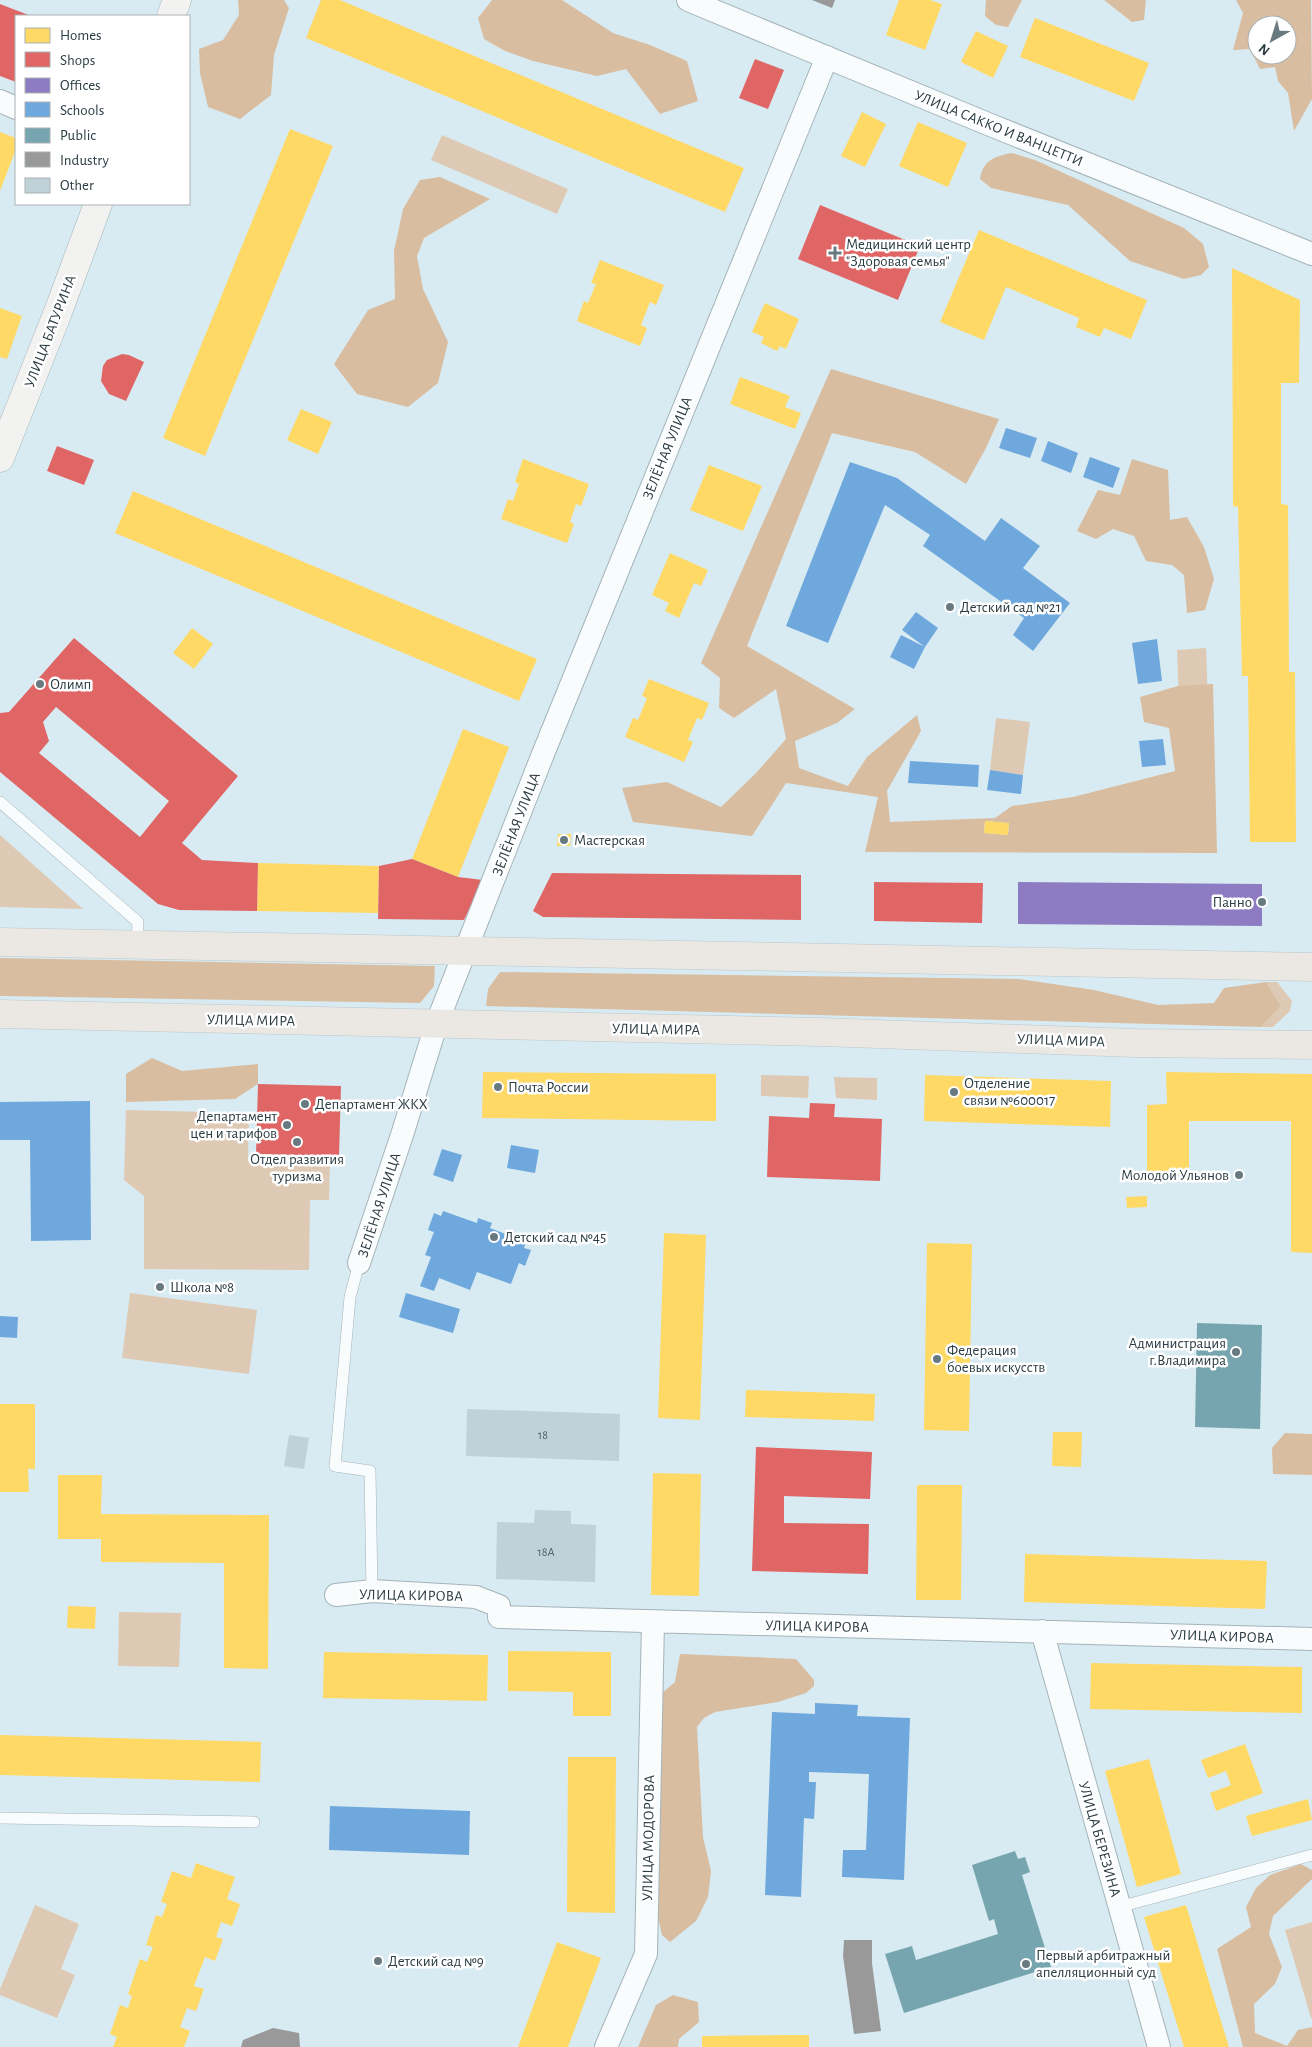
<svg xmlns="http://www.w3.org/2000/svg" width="1312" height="2047" font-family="'Alegreya Sans',sans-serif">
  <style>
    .green { fill: #decab4 }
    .forest { fill: #d9bda0; fill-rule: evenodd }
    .homes { fill: #ffd966 }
    .shops { fill: #e06666; fill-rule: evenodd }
    .offices { fill: #8e7cc3 }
    .schools { fill: #6fa8dc }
    .public { fill: #76a5af }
    .industry { fill: #999 }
    .building { fill: #c0d1d7 }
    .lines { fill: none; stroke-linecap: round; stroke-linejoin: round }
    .service-casing { stroke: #a4b3b9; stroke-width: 12 }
    .minor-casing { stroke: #a4b3b9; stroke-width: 24 }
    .secondary-casing { stroke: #a4b3b9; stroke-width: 29 }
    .primary-casing { stroke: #bbc6c9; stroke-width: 29 }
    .service { stroke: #f9fcfd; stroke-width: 11 }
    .minor { stroke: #f9fcfd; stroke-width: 22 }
    .secondary { stroke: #f2f2f0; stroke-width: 28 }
    .primary { stroke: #ebe8e4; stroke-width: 28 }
    .poi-dot { fill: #687980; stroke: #fff; stroke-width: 2 }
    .labels { text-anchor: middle; stroke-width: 5; stroke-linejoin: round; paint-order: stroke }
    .number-label { font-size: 12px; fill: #506167 }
    .street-label { font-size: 15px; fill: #2b3c42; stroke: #fff }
    .poi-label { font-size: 15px; fill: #2b3c42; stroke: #fff; text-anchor: start }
  </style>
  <rect width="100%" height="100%" fill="#d8ebf2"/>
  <path class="green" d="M442,135L568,189L557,214L431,160Z
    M1206,648L1209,732L1180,733L1177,650Z
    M996,718L1030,722L1023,775L990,770Z
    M0,835L83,909L0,907Z
    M1266,982H1277L1292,1001L1290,1011L1273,1027H1261L1281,1006Z
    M761,1075L809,1076L808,1098L761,1096Z
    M834,1077L877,1078V1100L836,1098Z
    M126,1110L249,1113L248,1161L330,1163L329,1200H310L309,1270L144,1269V1196L124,1180Z
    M130,1293L257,1310L249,1374L122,1358Z
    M119,1612L181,1613L179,1667L118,1666Z
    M35,1905L79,1924L61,1969L75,1975L57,2018L0,1995V1989Z
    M1312,1922V2018H1311L1285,1930Z"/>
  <path class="forest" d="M238,0H284L289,8L274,55L271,95L240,119L208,107L200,73L199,49L223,40L239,15Z
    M492,0H562L613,33L650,45L687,61L698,101L660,114L626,69L597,76L533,61L505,51L484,39L478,18Z
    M986,0H1022L1008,27L996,25L985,16Z
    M1104,0H1146L1144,20L1132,22Z
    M1236,0H1311L1312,99L1294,131L1288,93L1278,81L1275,67L1260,69L1250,49L1233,50L1243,13ZM1257,25H1287V55H1257Z
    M1012,153L1035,160L1184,228L1203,244L1209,267L1201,275L1184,279L1130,261L1068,205L991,188L980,179C983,160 995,156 1012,153Z
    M440,177L490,199L424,238L417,256L423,289L448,342L438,383L408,407L357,394L334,364L368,310L395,299L394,251L403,209L420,180Z
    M831,369L999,419L986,448L966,484L915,452L832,433L747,646L855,709L837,723L795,741L799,768L848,786L867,757L917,715L921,731L887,791L890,822L995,818L1012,806L1073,797L1175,771L1169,728L1144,722L1140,697L1178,686L1213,684L1217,853L865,852L878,797L786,783L752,836L633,822L622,788L667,782L721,807L756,773L786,739L776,689L734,718L719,708L720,678L701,663ZM985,821L1009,823L1008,835L984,833Z
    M1132,459L1168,470L1170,520L1187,517L1204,547L1214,579L1205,610L1187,613L1184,575L1172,565L1146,561L1134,536L1113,529L1096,539L1077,531L1098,490L1120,495Z
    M0,958L435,966L434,986L420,1003L0,996Z
    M500,972L1019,979L1094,990L1158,1005L1214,1003L1224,988L1266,982L1281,1006L1261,1027L486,1006L488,989Z
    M152,1058L182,1071L258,1064V1084L235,1099L126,1102V1074Z
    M1285,1433L1312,1434V1475L1273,1474L1272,1448Z
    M680,1654L796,1659L814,1680V1686L806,1693L778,1702L715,1712L704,1718L697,1727L703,1837L711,1871L708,1897L696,1921L670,1942L662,1935L655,1905V1699L675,1682Z
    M1301,1864L1312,1870V1879L1273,1916L1269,1934L1282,1967L1275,1984L1254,2004L1255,2033L1287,2046L1298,2030L1312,2027V2047H1243L1217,1949L1251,1927L1246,1907L1256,1888L1270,1875Z
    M673,1995L698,2002L699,2022L679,2039L678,2047H638L656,2005Z"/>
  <path class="homes" d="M321,0H340L744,168L725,212L306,38Z
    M899,0H930L942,4L925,50L886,35Z
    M1035,18L1149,63L1134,101L1020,57Z
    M976,31L1008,46L993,78L961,62Z
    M862,112L886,124L865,167L841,156Z
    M918,122L967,143L948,187L899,166Z
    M290,129L333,146L205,456L163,438Z
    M0,132L16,138V149L0,191Z
    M979,230L1147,300L1131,339L1104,328L1100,337L1076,327L1079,318L1006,287L984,340L940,322Z
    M600,260L664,285L656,305L650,302L641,325L647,328L640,346L577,321L584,301L588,303L596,284L591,283Z
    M1232,268L1300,300L1299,383H1281V504L1288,505L1289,672H1295L1296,842H1250L1248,676H1242L1238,507L1233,506Z
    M765,303L799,319L786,349L780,346L777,351L761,343L764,337L752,332Z
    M0,308L22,316L7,359L0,357Z
    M740,377L790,396L785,407L801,413L795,429L730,404Z
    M301,409L332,422L318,454L287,440Z
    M523,459L589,484L581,506L576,504L570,522L574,524L567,543L501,519L508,499L513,501L519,484L515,482Z
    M709,465L762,486L743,531L690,510Z
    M133,491L537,659L519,701L115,533Z
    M670,553L708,570L701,586L694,583L679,618L665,611L669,603L652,595Z
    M192,628L213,644L194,669L173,653Z
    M649,679L709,703L702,720L697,718L688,740L693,742L684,762L625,737L633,718L638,720L647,698L642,696Z
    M463,729L509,747L458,877L412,859Z
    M985,821L1009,823L1008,835L984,833Z
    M558,834H571L570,846H557Z
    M258,863L379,866L378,913L257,911Z
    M483,1072L716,1074V1121L482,1118Z
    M1166,1072L1312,1074V1253L1291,1252V1121H1189V1171H1147V1105L1167,1104Z
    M925,1075L1111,1081L1110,1127L924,1121Z
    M1147,1196V1207L1127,1208L1126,1197Z
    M664,1233L706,1235L700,1420L658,1418Z
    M927,1243L972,1244L969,1431L924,1430Z
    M746,1390L875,1394L874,1421L745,1417Z
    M0,1404H35V1469H28L29,1492H0Z
    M1053,1432H1082L1081,1467L1052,1466Z
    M653,1473L701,1474L699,1596L651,1595Z
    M58,1475H102L101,1514L269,1515L268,1669L224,1668V1563L101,1562V1539H58Z
    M917,1485H962L961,1600H916Z
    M1025,1554L1267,1561L1265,1609L1024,1602Z
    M68,1606L96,1607L95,1629L67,1628Z
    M508,1651L611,1652V1716H573V1692L508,1691Z
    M324,1652L488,1655L487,1701L323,1698Z
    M1091,1663L1302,1667V1713L1090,1709Z
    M0,1735L261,1742L260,1782L0,1775Z
    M1245,1744L1263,1793L1216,1811L1210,1793L1231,1785L1226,1771L1208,1778L1201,1760Z
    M568,1757H616L615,1913L567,1912Z
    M1149,1759L1181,1874L1137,1887L1105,1771Z
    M1308,1799L1312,1820L1252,1836L1246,1816Z
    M196,1863L235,1877L227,1899L240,1904L232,1926L221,1922L216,1937L223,1939L215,1961L205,1957L194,1986L204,1989L196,2011L187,2008L180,2027L190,2031L184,2047H113L117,2037L110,2034L120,2005L128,2008L132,1996L128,1994L140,1959L147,1962L153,1947L146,1945L156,1915L162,1917L167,1904L161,1902L172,1871L191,1878Z
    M1186,1905L1212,1992L1229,2047H1184L1144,1917Z
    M557,1942L601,1958L568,2047H518Z
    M789,2035H809V2047H702V2036Z"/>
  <path class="shops" d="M0,4L31,16H16V82L0,76Z
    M755,59L784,70L768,109L739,98Z
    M820,205L920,246L898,300L798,259Z
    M122,354L129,355L144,362L126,401L109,394L101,381L103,366L107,360Z
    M57,446L94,460L84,485L47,471Z
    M74,638L238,776L182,843L202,860L258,863L257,911L179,910L158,904L0,772V713L9,712ZM56,707L169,801L140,837L39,753L49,741L43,722Z
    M412,859L458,877L483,880L464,920L378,919L379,866Z
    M552,873L801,875V920L543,917L533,911Z
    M874,882L983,883L982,923L874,921Z
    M258,1084L341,1086L339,1156L256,1154Z
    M810,1103L835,1104L834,1117L882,1119L880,1181L767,1177L769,1116L809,1118Z
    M756,1447L872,1452L870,1499L784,1496V1523L869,1524L868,1574L752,1571Z"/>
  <path class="offices" d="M1018,882L1262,884V926L1018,924Z"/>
  <path class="schools" d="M1006,428L1037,438L1030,458L999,448Z
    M1048,441L1078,453L1071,473L1041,461Z
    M1090,457L1120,468L1113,488L1083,477Z
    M850,462L897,478L985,541L1001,518L1040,546L1023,568L1070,603L1033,651L1013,635L1024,618L923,546L930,535L885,505L828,643L786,626Z
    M916,612L938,628L925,647L914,669L890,657L901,635L925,647L902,630Z
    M1157,639L1162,681L1138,684L1132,643Z
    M1163,739L1166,765L1142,767L1139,741Z
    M910,761L979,765L978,787L908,783Z
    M990,770L1023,775L1021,794L987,790Z
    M90,1101L91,1240L31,1241L30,1140H0V1102Z
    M511,1145L539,1150L535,1173L507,1168Z
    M442,1149L462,1155L453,1182L433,1175Z
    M443,1211L477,1223L478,1218L492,1223L490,1228L526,1242L524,1248L531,1250L525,1266L519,1263L511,1284L477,1272L470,1290L439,1278L434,1291L420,1286L431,1257L425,1255L434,1232L428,1230L434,1213L441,1216Z
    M406,1293L460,1309L453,1333L399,1317Z
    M0,1316L18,1317L17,1338L0,1337Z
    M815,1703L858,1705L857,1716L910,1718L904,1880L842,1877L843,1850H866L869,1774L809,1772V1782H816L814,1819L804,1818L801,1897L765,1895L772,1712L815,1714Z
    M330,1806L470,1811L469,1855L329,1850Z"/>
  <path class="public" d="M1197,1323L1262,1325L1260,1429L1195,1427Z
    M1015,1851L1018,1859L1025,1857L1030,1872L1022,1875L1051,1967L904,2013L885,1954L912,1946L916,1960L998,1934L994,1919L989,1921L972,1865Z"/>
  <path class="industry" d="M812,0H835L832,8Z
    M844,1940H872V1963L881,2031L854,2034L843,1956Z
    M273,2028L299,2033L300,2047H241L243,2040Z"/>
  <path class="building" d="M467,1409L620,1414L619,1461L466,1456Z
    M289,1435L309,1438L304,1469L284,1466Z
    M535,1510L571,1511V1524L596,1525L595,1582L496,1579L497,1522L534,1523Z"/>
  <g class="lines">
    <g class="service-casing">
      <path id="service" d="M0,802L138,922L137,945
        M359,1263L350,1297L335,1466L370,1471L372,1591
        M0,1818L254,1822
        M1119,1907L1312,1855"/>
    </g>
    <g class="minor-casing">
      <path id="minor" d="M688,0L988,124L1312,254
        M0,101L16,108
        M359,1263L402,1135L436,1025L545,749L827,57
        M336,1595L372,1591L476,1597L499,1606V1617L1312,1639
        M1042,1631L1159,2047
        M606,2047L646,1954L653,1622"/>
    </g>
    <g class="secondary-casing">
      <path id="secondary" d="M171,16L177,0
        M0,458L58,312L98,204"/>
    </g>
    <g class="primary-casing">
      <path id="primary" d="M0,942L1312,967
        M0,1014L821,1032L1135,1043L1312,1045"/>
    </g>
    <use href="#service" class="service"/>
    <use href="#minor" class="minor"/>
    <use href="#secondary" class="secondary"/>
    <use href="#primary" class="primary"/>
  </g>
  <g class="poi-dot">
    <path d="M832.5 245.5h5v5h5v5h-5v5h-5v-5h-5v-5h5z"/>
    <circle cx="950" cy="607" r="5"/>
    <circle cx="40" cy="684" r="5"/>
    <circle cx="564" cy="840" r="5"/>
    <circle cx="1262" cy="902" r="5"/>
    <circle cx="498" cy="1087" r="5"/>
    <circle cx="954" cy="1092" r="5"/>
    <circle cx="305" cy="1104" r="5"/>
    <circle cx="287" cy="1125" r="5"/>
    <circle cx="297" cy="1142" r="5"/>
    <circle cx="1239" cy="1175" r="5"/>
    <circle cx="494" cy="1237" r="5"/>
    <circle cx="160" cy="1287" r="5"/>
    <circle cx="1236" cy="1352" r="5"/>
    <circle cx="937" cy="1359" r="5"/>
    <circle cx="378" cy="1961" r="5"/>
    <circle cx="1026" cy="1964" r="5"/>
  </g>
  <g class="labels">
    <g class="number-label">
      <text x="543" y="1439">18</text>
      <text x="546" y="1556">18А</text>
    </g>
    <g class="street-label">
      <text transform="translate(999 128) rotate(22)" y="5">УЛИЦА САККО И ВАНЦЕТТИ</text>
      <text transform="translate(50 331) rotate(-69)" y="5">УЛИЦА БАТУРИНА</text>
      <text transform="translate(667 448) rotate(-68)" y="5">ЗЕЛЁНАЯ УЛИЦА</text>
      <text transform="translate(516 824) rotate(-69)" y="5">ЗЕЛЁНАЯ УЛИЦА</text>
      <text transform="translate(251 1020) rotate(1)" y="5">УЛИЦА МИРА</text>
      <text transform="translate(656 1029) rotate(1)" y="5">УЛИЦА МИРА</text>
      <text transform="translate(1061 1040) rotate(2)" y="5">УЛИЦА МИРА</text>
      <text transform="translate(379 1205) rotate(-72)" y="5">ЗЕЛЁНАЯ УЛИЦА</text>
      <text transform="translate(411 1595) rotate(1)" y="5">УЛИЦА КИРОВА</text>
      <text transform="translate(817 1626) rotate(1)" y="5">УЛИЦА КИРОВА</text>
      <text transform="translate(1222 1636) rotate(2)" y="5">УЛИЦА КИРОВА</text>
      <text transform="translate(648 1838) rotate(-89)" y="5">УЛИЦА МОДОРОВА</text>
      <text transform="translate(1100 1839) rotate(74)" y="5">УЛИЦА БЕРЕЗИНА</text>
    </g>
    <g class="poi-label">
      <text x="846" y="249">Медицинский центр<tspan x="846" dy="17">"Здоровая семья"</tspan></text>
      <text x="960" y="612">Детский сад №21</text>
      <text x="50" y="689">Олимп</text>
      <text x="574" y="845">Мастерская</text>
      <text x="1252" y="907" text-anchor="end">Панно</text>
      <text x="964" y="1088">Отделение<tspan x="964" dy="17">связи №600017</tspan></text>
      <text x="508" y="1092">Почта России</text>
      <text x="315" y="1109">Департамент ЖКХ</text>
      <text x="277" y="1121" text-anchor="end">Департамент<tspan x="277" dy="17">цен и тарифов</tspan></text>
      <text x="297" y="1164" text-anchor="middle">Отдел развития<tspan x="297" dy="17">туризма</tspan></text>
      <text x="1229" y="1180" text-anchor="end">Молодой Ульянов</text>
      <text x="504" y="1242">Детский сад №45</text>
      <text x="170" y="1292">Школа №8</text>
      <text x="1226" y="1348" text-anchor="end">Администрация<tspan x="1226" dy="17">г.Владимира</tspan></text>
      <text x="947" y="1355">Федерация<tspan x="947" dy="17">боевых искусств</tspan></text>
      <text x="1036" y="1960">Первый арбитражный<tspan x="1036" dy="17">апелляционный суд</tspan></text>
      <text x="388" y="1966">Детский сад №9</text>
    </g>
  </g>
  <rect x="15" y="15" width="175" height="190" fill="#ffffff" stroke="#aab1b3"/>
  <rect x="25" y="28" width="25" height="15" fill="#ffd966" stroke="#aab1b3"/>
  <text x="60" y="40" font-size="15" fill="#2b3c42">Homes</text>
  <rect x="25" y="52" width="25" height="15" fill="#e06666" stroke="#aab1b3"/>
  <text x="60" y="65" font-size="15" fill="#2b3c42">Shops</text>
  <rect x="25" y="78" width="25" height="15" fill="#8e7cc3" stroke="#aab1b3"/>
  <text x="60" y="90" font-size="15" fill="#2b3c42">Offices</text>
  <rect x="25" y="102" width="25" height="15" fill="#6fa8dc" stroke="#aab1b3"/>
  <text x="60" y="115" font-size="15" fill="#2b3c42">Schools</text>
  <rect x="25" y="128" width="25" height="15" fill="#76a5af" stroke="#aab1b3"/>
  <text x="60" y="140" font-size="15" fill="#2b3c42">Public</text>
  <rect x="25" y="152" width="25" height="15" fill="#999999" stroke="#aab1b3"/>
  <text x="60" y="165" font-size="15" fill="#2b3c42">Industry</text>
  <rect x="25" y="178" width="25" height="15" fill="#c0d1d7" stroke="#aab1b3"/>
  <text x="60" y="190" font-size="15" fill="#2b3c42">Other</text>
  <g transform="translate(1272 40) rotate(219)"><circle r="24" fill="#ffffff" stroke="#aab1b3"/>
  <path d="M0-4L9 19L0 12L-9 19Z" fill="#687980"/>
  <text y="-8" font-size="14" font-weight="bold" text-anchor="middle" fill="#2b3c42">N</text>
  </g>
</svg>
